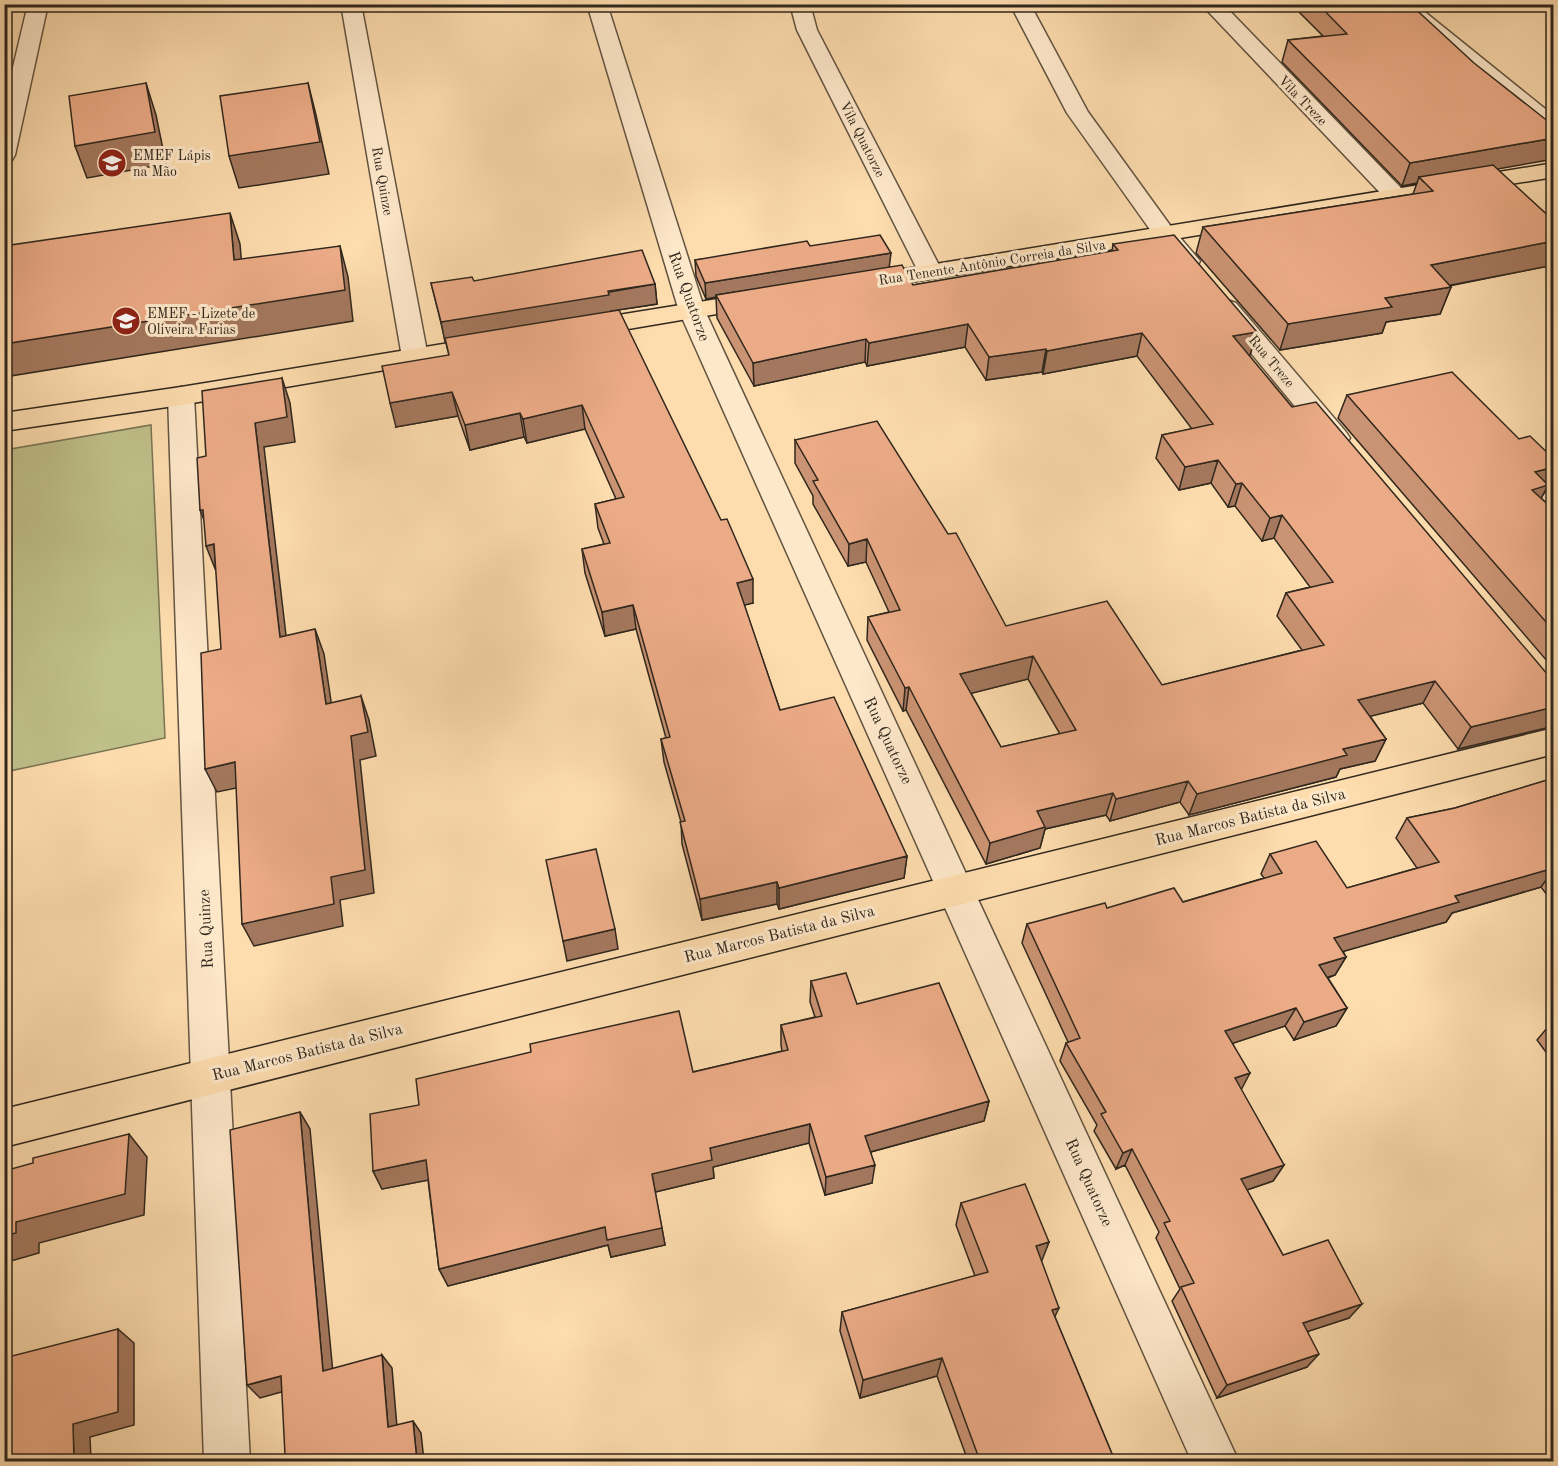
<svg xmlns="http://www.w3.org/2000/svg" width="1558" height="1466" font-family="'Old Standard TT',serif">
  <style>
    .green { fill: #bfc08a; stroke: #787454; stroke-width: 1.5 }
    .lines { fill: none; stroke-linecap: round; stroke-linejoin: round }
    .minor-casing { stroke: #635441; stroke-width: 3 }
    .major-casing { stroke: #30271d; stroke-width: 3 }
    .minor { fill: #fee8ca; fill-rule: evenodd }
    .major { fill: #fddcae; fill-rule: evenodd }
    .wall { fill: #ca9373; stroke: #30271d; stroke-width: 1.5; fill-rule: evenodd }
    .shaded-wall { fill: #a4785e; stroke: #30271d; stroke-width: 1.5 }
    .building { fill: #ebab86; stroke: #30271d; stroke-width: 1.5; fill-rule: evenodd }
    .labels { text-anchor: middle; stroke-width: 6; stroke-linejoin: round; paint-order: stroke }
    .far-street-label { font-size: 14px; fill: #30271d; stroke: #fee8ca }
    .far-poi-label { font-size: 14px; fill: #30271d; stroke: #fee8ca; text-anchor: start }
    .street-label { font-size: 16px; fill: #30271d; stroke: #fee8ca }
  </style>
  <rect width="100%" height="100%" fill="#fddcae"/>
  <filter id="stains"><feTurbulence type="fractalNoise" baseFrequency=".00333" numOctaves="4"/><feColorMatrix values="0 0 0 0 .2 0 0 0 0 .09 0 0 0 0 .02 0 0 0 .5 -.17"/></filter>
  <radialGradient id="worn" r=".72"><stop offset=".6" stop-color="#630" stop-opacity="0"/><stop offset="1" stop-color="#630" stop-opacity=".3"/></radialGradient>
  <path class="green" d="M151,425L165,738L5,772V450Z"/>
  <g class="lines">
    <g class="minor-casing">
      <path id="minor" d="M28,4H48L15,155L12,160L4,162V105Z
        M341,4H361L428,357L424,363L415,365L406,363L402,357Z
        M587,4H607L705,311L1239,1462H1192L679,311Z
        M790,4H810L817,30L942,271L939,276L930,278L921,276L918,271L797,30Z
        M1010,4H1030L1088,112L1172,228L1200,261L1197,266L1188,268L1179,266L1156,238L1067,113Z
        M1201,4H1223L1403,190L1407,195L1403,200L1395,202L1387,200Z
        M1392,4H1415L1554,116V133L1546,132Z
        M1227,300L1236,303L1346,432L1350,438L1346,444L1336,447L1326,444L1218,313L1214,308L1218,303Z
        M181,387L191,390L194,396L250,1462H204L168,396L171,390Z"/>
    </g>
    <g class="major-casing">
      <path id="major" d="M1554,163V177L862,290L853,288L850,283L853,278L862,276Z
        M761,292L770,295L774,300L770,305L581,337L572,334L568,329L572,324L581,321Z
        M492,336L501,338L505,344L501,350L181,405L4,431V413L181,387Z
        M1554,728V754L4,1147V1109Z"/>
    </g>
    <use href="#minor" class="minor"/>
    <use href="#major" class="major"/>
  </g>
  <path class="wall" d="M1302,4H1410L1496,169L1554,221V265L1449,286L1451,287L1440,314L1386,322L1382,333L1280,350L1196,253L1203,227L1413,194L1417,183L1402,186L1282,62L1288,40L1323,36L1300,13Z
    M1113,244L1257,332L1250,355L1249,356L1292,407L1554,682V726L1458,749L1423,703L1370,716L1386,739L1375,761L1340,769L1336,777L1189,815L1180,802L1110,821L1106,815L1045,829L1040,848L986,864L906,710L903,711L867,640L868,617L889,612L866,562L848,566L813,504V496L795,463V440L1006,626L1162,685L1302,650L1277,616L1286,593L1310,587L1274,538L1262,541L1235,506L1228,507L1211,483L1179,490L1156,458L1162,435L1192,429L1137,356L1043,374L1042,372L986,380L965,347L867,366L865,362L754,386L717,318L716,297L706,299L696,276L695,260L810,246L890,267L913,285L1112,251ZM1028,679L1060,734L1001,747L971,693Z
    M474,281L655,284L657,304L611,311L753,603L744,605L780,710L907,856L904,878L779,909L777,904L702,920L682,844L681,822L664,762L661,739L666,738L636,629L605,636L585,573L582,549L604,544L598,528L595,504L616,499L585,429L527,443L524,437L470,450L458,416L396,427L449,355L431,283Z
    M1347,395L1519,439L1554,459V478L1541,498L1554,510V669L1338,418Z
    M1554,778V904L1541,887L1452,913L1446,922L1343,951L1346,957L1335,975L1328,978L1347,1008L1336,1026L1294,1040L1285,1026L1233,1043L1241,1090L1284,1165L1273,1181L1247,1190L1283,1255L1349,1318L1308,1331L1307,1367L1217,1398L1172,1301L1180,1289L1156,1238L1159,1232L1125,1165L1116,1169L1094,1131L1097,1125L1060,1061L1066,1043L1068,1042L1022,943L1027,924L1107,908L1183,902L1264,878L1261,874L1270,854L1347,888L1417,868L1396,838L1407,818L1455,808Z
    M811,981L857,1004L989,1101L984,1121L871,1152L872,1183L825,1195L809,1143L713,1167L714,1178L655,1192L665,1245L611,1257L608,1245L448,1286L439,1269L428,1180L382,1189L373,1171L693,1072L782,1051L781,1045V1025L815,1017L810,1002Z
    M1552,1022H1554V1063L1537,1040Z
    M961,1203L1049,1242L1041,1261L1055,1317L1115,1461H968L937,1376L860,1398L840,1331L842,1312L975,1276L956,1225Z"/>
  <path class="shaded-wall" d="M146,83L156,115L166,164L87,178L75,146Z
    M308,83L316,115L329,174L239,188L229,156Z
    M1554,138V159L1424,182L1419,177L1417,183L1402,186L1410,163Z
    M230,213L240,244L244,292L234,260Z
    M1554,241V265L1420,291L1431,265Z
    M340,246L348,277L353,321L4,377V344Z
    M891,253L889,269L716,295V297L706,299L705,283Z
    M655,284L657,304L611,311L612,314L445,342L441,322Z
    M1451,287L1440,314L1386,322L1382,333L1280,350L1288,324L1385,298Z
    M968,324L965,347L867,366L869,343Z
    M1257,332L1250,355L1226,359L1233,336Z
    M1142,333L1137,356L1043,374L1047,351Z
    M866,339L865,362L754,386L753,363Z
    M1046,349L1042,372L986,380L989,357Z
    M282,378L290,403L295,442L264,447L289,661L280,637L255,423Z
    M452,392L458,416L396,427L390,403Z
    M582,405L585,429L527,443L523,419Z
    M520,413L524,437L470,450L465,425Z
    M1218,460L1211,483L1179,490L1185,467Z
    M1554,467V478L1548,489H1546L1536,508L1530,493L1535,472Z
    M1242,483L1235,506L1228,507L1236,484Z
    M200,510H203L210,535Z
    M1282,515L1274,538L1262,541L1270,518Z
    M867,539L866,562L848,566L849,544Z
    M214,544L216,571L206,546Z
    M753,579V603L737,607V583Z
    M633,605L636,629L605,636L602,612Z
    M315,629L324,654L335,728L326,704Z
    M1033,656L1028,679L957,697L960,674Z
    M1435,681L1423,703L1348,722L1358,700Z
    M909,687L906,710L903,711L905,688Z
    M361,696L369,720L376,756L360,760L374,893L340,900L343,926L254,946L242,924L351,736Z
    M1554,707V726L1458,749L1471,727Z
    M1386,739L1375,761L1340,769L1336,777L1189,815L1197,794L1343,749Z
    M235,762L246,786L217,792L205,769Z
    M1188,781L1180,802L1110,821L1116,799Z
    M1113,793L1106,815L1045,829L1040,848L986,864L990,843L1037,811Z
    M907,856L904,878L779,909V888Z
    M1554,868V869L1541,887L1452,913L1446,922L1324,957L1334,938L1455,896Z
    M777,882V904L702,920L700,899Z
    M615,929L618,949L567,961L563,941Z
    M1346,957L1335,975L1309,983L1319,965Z
    M1296,1008L1285,1026L1216,1049L1225,1031Z
    M1347,1008L1336,1026L1294,1040L1304,1022Z
    M1250,1073L1241,1090L1235,1078Z
    M989,1101L984,1121L863,1154L865,1136Z
    M300,1112L310,1129L334,1384L323,1371Z
    M810,1124L809,1143L713,1167L714,1178L655,1192L652,1174L710,1148Z
    M129,1134L147,1157L144,1215L39,1243V1253L4,1263V1236L16,1222Z
    M1132,1149L1125,1165L1116,1169L1123,1153Z
    M426,1160L434,1179L382,1189L373,1171Z
    M875,1165L872,1183L825,1195L826,1177Z
    M1284,1165L1273,1181L1232,1195L1241,1179Z
    M605,1227L662,1228L665,1245L611,1257L608,1245L448,1286L439,1269Z
    M1049,1242L1041,1263L1036,1246Z
    M1362,1304L1349,1318L1291,1337L1303,1323Z
    M1059,1308L1050,1327L1052,1310Z
    M118,1329L134,1343V1425L90,1437L91,1461H74L73,1424Z
    M1319,1354L1307,1367L1217,1398L1227,1385Z
    M382,1355L392,1368L398,1439L388,1427Z
    M942,1358L937,1376L860,1398L863,1380Z
    M281,1376L292,1389L260,1398L247,1385Z
    M413,1421L421,1433L424,1461H417Z"/>
  <path class="building" d="M1318,4H1410L1474,63L1554,126V138L1410,163L1288,40L1347,34Z
    M146,83L155,132L75,146L69,96Z
    M308,83L320,142L229,156L220,96Z
    M1493,165L1554,221V241L1431,265L1451,287L1385,298L1392,307L1288,324L1203,227L1433,191L1419,177Z
    M230,213L234,260L340,246L345,290L4,344V246Z
    M880,235L891,253L705,283L695,260L807,241L810,246Z
    M1174,235L1257,332L1233,336L1292,407L1316,402L1554,682V707L1471,727L1435,681L1358,700L1386,739L1343,749L1347,755L1197,794L1188,781L1116,799L1113,793L1037,811L1045,827L990,843L909,687L905,688L868,617L900,610L867,539L849,544L813,481L818,480L795,440L877,421L948,534L956,533L1006,626L1107,601L1162,685L1324,645L1286,593L1333,582L1282,515L1270,518L1242,483L1236,484L1218,460L1185,467L1162,435L1213,424L1142,333L1047,351L1046,349L989,357L968,324L869,343L866,339L753,363L716,295L902,265L913,285L1118,250L1113,244ZM1033,656L1076,730L1001,747L960,674Z
    M642,250L655,284L608,291L609,295L441,322L431,283L472,277L474,281Z
    M619,310L721,520L727,519L753,579L737,583L780,710L834,697L907,856L779,888L777,882L700,899L680,822L685,821L661,739L670,737L633,605L602,612L582,549L610,543L595,504L624,497L582,405L523,419L520,413L465,425L452,392L390,403L382,366L449,355L445,338Z
    M1452,372L1519,439L1530,436L1554,459V467L1535,472L1548,485L1532,490L1554,510V521L1552,522L1554,523V631L1347,395Z
    M282,378L287,417L255,423L280,637L315,629L326,704L361,696L368,732L351,736L365,870L331,877L334,904L242,924L235,762L205,769L201,653L221,649L214,544L206,546L203,510H200L197,458L206,456L202,391Z
    M1554,778V868L1455,896L1459,902L1334,938L1346,957L1319,965L1347,1008L1304,1022L1296,1008L1225,1031L1250,1073L1235,1078L1284,1165L1241,1179L1283,1255L1328,1240L1362,1304L1303,1323L1319,1354L1227,1385L1181,1287L1194,1283L1164,1223L1170,1221L1132,1149L1123,1153L1101,1114L1106,1112L1066,1043L1080,1038L1027,924L1105,903L1107,908L1174,888L1183,902L1282,873L1270,854L1316,841L1347,888L1439,862L1407,818L1455,808Z
    M596,849L615,929L563,941L546,860Z
    M846,973L857,1004L939,983L989,1101L865,1136L875,1165L826,1177L810,1124L710,1148L712,1160L652,1174L662,1228L607,1240L605,1227L439,1269L426,1160L373,1171L370,1114L419,1105L416,1079L531,1052L530,1044L679,1011L693,1072L788,1050L781,1025L822,1016L811,981Z
    M300,1112L323,1371L382,1355L388,1427L413,1421L417,1461H281V1456L285,1455L281,1376L247,1385L230,1130Z
    M129,1134L125,1194L16,1222V1233L4,1236V1171L33,1163V1158Z
    M1025,1184L1049,1242L1036,1246L1059,1308L1052,1310L1115,1461H980L942,1358L863,1380L842,1312L988,1272L961,1203Z
    M118,1329V1412L73,1424L74,1461H4V1358Z"/>
  <defs>
    <g id="school-disc" transform="scale(1.5)"><circle r="9.5" fill="#8f2418" stroke="#fee8ca"/><path d="M0-5L7-2L0 1L-7-2ZM-4 1L0 2.5L4 1V4Q0 6-4 4Z" fill="#fff"/></g>
  </defs>
  <g fill-rule="evenodd">
    <use href="#school-disc" x="112" y="163"/>
    <use href="#school-disc" x="126" y="321"/>
  </g>
  <g class="labels">
    <g class="far-street-label">
      <text transform="translate(1303 100) rotate(46)" y="5">Vila Treze</text>
      <text transform="translate(863 139) rotate(63)" y="5">Vila Quatorze</text>
      <text transform="translate(383 181) rotate(80)" y="5">Rua Quinze</text>
      <text transform="translate(992 262) rotate(-9)" y="5">Rua Tenente Antônio Correia da Silva</text>
      <text transform="translate(1272 361) rotate(50)" y="5">Rua Treze</text>
    </g>
    <g class="far-poi-label">
      <text x="133" y="160">EMEF Lápis<tspan x="133" dy="16">na Mão</tspan></text>
      <text x="147" y="318">EMEF - Lizete de<tspan x="147" dy="16">Oliveira Farias</tspan></text>
    </g>
    <g class="street-label">
      <text transform="translate(690 296) rotate(70)" y="6">Rua Quatorze</text>
      <text transform="translate(889 740) rotate(65)" y="6">Rua Quatorze</text>
      <text transform="translate(1250 816) rotate(-14)" y="6">Rua Marcos Batista da Silva</text>
      <text transform="translate(205 929) rotate(-93)" y="6">Rua Quinze</text>
      <text transform="translate(779 933) rotate(-14)" y="6">Rua Marcos Batista da Silva</text>
      <text transform="translate(307 1051) rotate(-14)" y="6">Rua Marcos Batista da Silva</text>
      <text transform="translate(1090 1182) rotate(66)" y="6">Rua Quatorze</text>
    </g>
  </g>
  <rect width="1558" height="1466" fill="none" stroke="#fddcae" stroke-width="24"/>
  <rect x="6" y="6" width="1546" height="1454" fill="none" stroke="#30271d" stroke-width="3"/>
  <rect x="12" y="12" width="1534" height="1442" fill="none" stroke="#30271d" stroke-width="1.5"/>
  <rect width="100%" height="100%" filter="url(#stains)"/>
  <rect width="100%" height="100%" fill="url(#worn)"/>
</svg>
